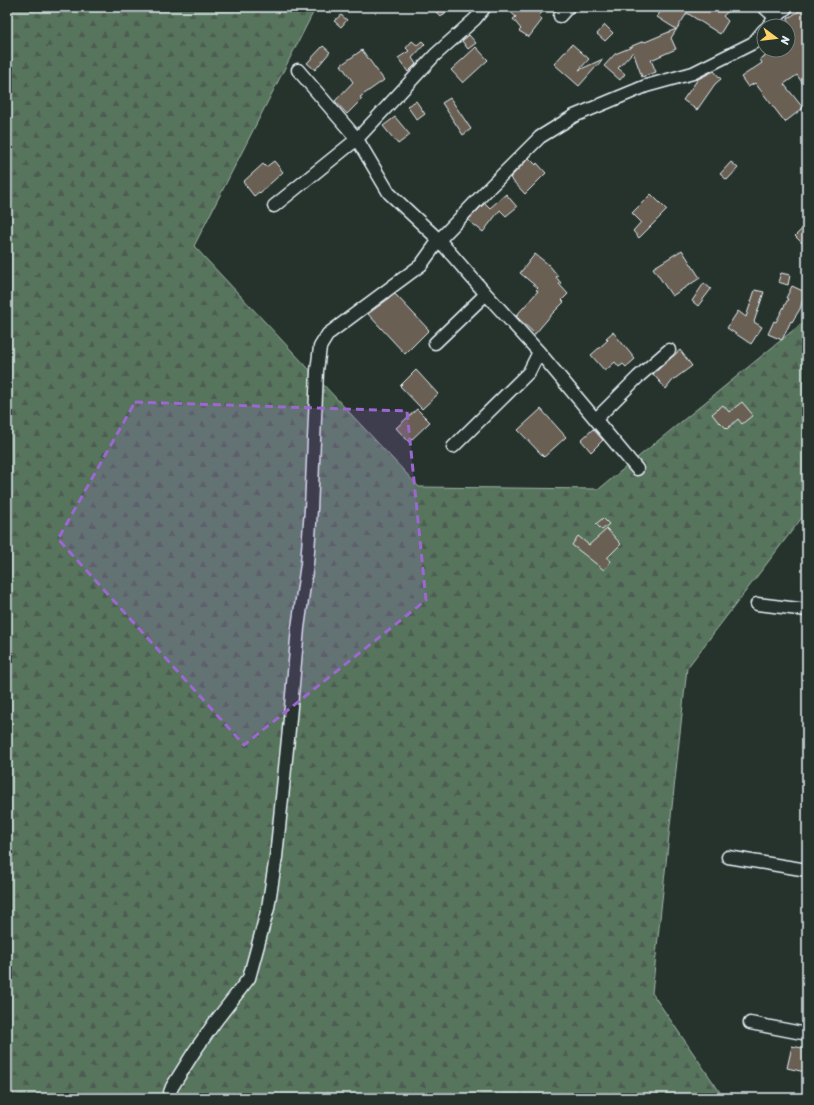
<svg xmlns="http://www.w3.org/2000/svg" width="814" height="1105" font-family="Sriracha,sans-serif">
  <style>
    .forest { fill: url(#forest-firs); stroke: #a0b2aa }
    .building { fill: #695f53; stroke: #e8f1f8 }
    .lines { fill: none; stroke-linecap: round; stroke-linejoin: round }
    .street-casing { stroke: #e8f1f8; stroke-width: 15 }
    .street { stroke: #26332d; stroke-width: 12 }
    .marked { fill: #9c67d0; fill-opacity: 0.2; stroke: #9c67d0; stroke-width: 3; stroke-dasharray: 8 5; stroke-linejoin: round }
  </style>
  <defs>
    <pattern id="forest-firs" width="22" height="20" patternUnits="userSpaceOnUse"><rect width="22" height="20" fill="#57745b"/><path d="M5 1l3.5 6h-7zM16 11l3.5 6h-7z" fill="#4e5c52"/></pattern>
  </defs>
  <rect width="100%" height="100%" fill="#26332d"/>
  <filter id="ink" filterUnits="userSpaceOnUse"><feTurbulence type="fractalNoise" baseFrequency=".025" numOctaves="2"/><feDisplacementMap in="SourceGraphic" scale="8" xChannelSelector="R" yChannelSelector="G"/><feConvolveMatrix kernelMatrix="1 2 1 2 8 2 1 2 1" color-interpolation-filters="sRGB"/></filter>
  <g filter="url(#ink)">
    <path class="forest" d="M7,7H316L194,246L419,487L599,489L807,319V511L687,668L652,993L724,1098H186L183,1096L174,1098H7Z"/>
    <path class="building" d="M431,7H451L441,17Z
      M505,7H546L539,16L542,20L529,37L519,31L521,29L513,19L516,17Z
      M663,7H733L723,16L728,21L720,34L687,13L671,38L676,49L651,60L656,72L642,77L633,52L618,68L625,74L620,80L604,66L615,54L632,47V46L644,41L645,42L676,29L657,17Z
      M806,7H807V90L797,75L784,84L803,108L785,122L755,83L748,87L741,77L762,63L760,59L775,50H788V18Z
      M341,15L347,20L341,27L334,21Z
      M605,25L613,33L605,41L597,34Z
      M469,35L476,43L468,49L462,41Z
      M412,41L417,45L422,41L425,44L412,58L416,64L408,72L398,58L409,51L406,48Z
      M572,44L589,59L579,70L603,59L579,86L554,64Z
      M323,46L330,52L315,70L307,63Z
      M476,47L488,60L463,83L451,70Z
      M362,50L384,80L360,97L362,99L347,114L335,101L353,82L341,65Z
      M714,71L721,79L715,84L697,110L683,100L698,79Z
      M450,98L471,129L463,135L442,103Z
      M416,101L425,114L417,120L407,106Z
      M395,117L410,135L398,144L383,126Z
      M529,158L536,165L537,163L546,173L525,194L510,178Z
      M274,161L283,172L260,193L259,192L254,196L243,182L263,164L266,167Z
      M731,162L738,168L727,180L720,174Z
      M506,194L517,207L506,216L500,210L483,232L468,220L485,203L490,208Z
      M651,194L667,210L639,238L633,231L641,222L632,213Z
      M807,224V248L795,236Z
      M682,250L700,278L672,296L653,268Z
      M535,254L549,265L558,276L556,277L561,283L559,284L568,294L562,300L564,302L552,314L535,334L516,316L538,291L536,290L538,288L520,273Z
      M781,273L790,275L788,285L778,282Z
      M704,283L711,289L698,306L692,301Z
      M792,286L805,292L800,309L792,322L791,321L782,340L768,334L774,321L776,322L788,299L786,298Z
      M755,290L764,292L754,322L762,327L751,344L727,328L738,311L746,317Z
      M395,294L429,330L405,354L368,314Z
      M613,332L635,359L626,367L623,364L619,367L615,362L605,371L591,355L608,340L606,338Z
      M680,350L692,366L673,380L666,389L653,374Z
      M416,370L438,394L422,409L400,386Z
      M742,402L753,415L742,424L738,419L727,429L720,422L719,423L712,414L723,405L729,412Z
      M417,409L430,422L409,442L396,428Z
      M541,409L566,437L544,457L518,430Z
      M593,429L603,440L591,452L581,440Z
      M603,518L609,524L602,530L596,524Z
      M607,529L621,544L607,558L611,561L604,570L572,545L578,536L589,545Z
      M792,1046L807,1049V1069L805,1068V1072L787,1068Z"/>
    <g class="lines">
      <g class="street-casing">
        <path id="street" d="M764,7L775,17
          M560,16L568,7
          M768,26L787,7
          M298,70L357,139L389,193L439,240L486,294L539,352L637,469
          M274,206L357,139L435,55L475,19L485,7
          M435,343L486,294
          M596,419L638,377L669,350
          M453,447L529,372L539,352
          M757,604L807,610
          M728,857L807,870
          M750,1023L807,1034
          M168,1098L172,1087L194,1052L215,1022L249,978L268,908L276,857L289,729L298,628L307,564L311,509L317,371L320,347L328,334L421,265L439,240L490,187L540,137L574,116L646,86L693,73L753,43L764,30"/>
      </g>
      <use href="#street" class="street"/>
    </g>
  </g>
  <path class="marked" d="M135,402L407,411L426,600L244,745L58,539Z"/>
  <rect width="814" height="1105" fill="none" stroke="#26332d" stroke-width="24"/>
  <rect x="12" y="12" width="790" height="1081" fill="none" stroke="#e8f1f8" stroke-width="1.5" filter="url(#ink)"/>
  <g transform="translate(776 38) rotate(105)"><circle r="19" fill="#26332d" stroke="#747f7e"/>
  <path d="M0-3L7 15L0 10L-7 15Z" fill="#ffd166"/>
  <text y="-6" font-size="11" font-weight="bold" text-anchor="middle" fill="#e8f1f8">N</text>
  </g>
</svg>
